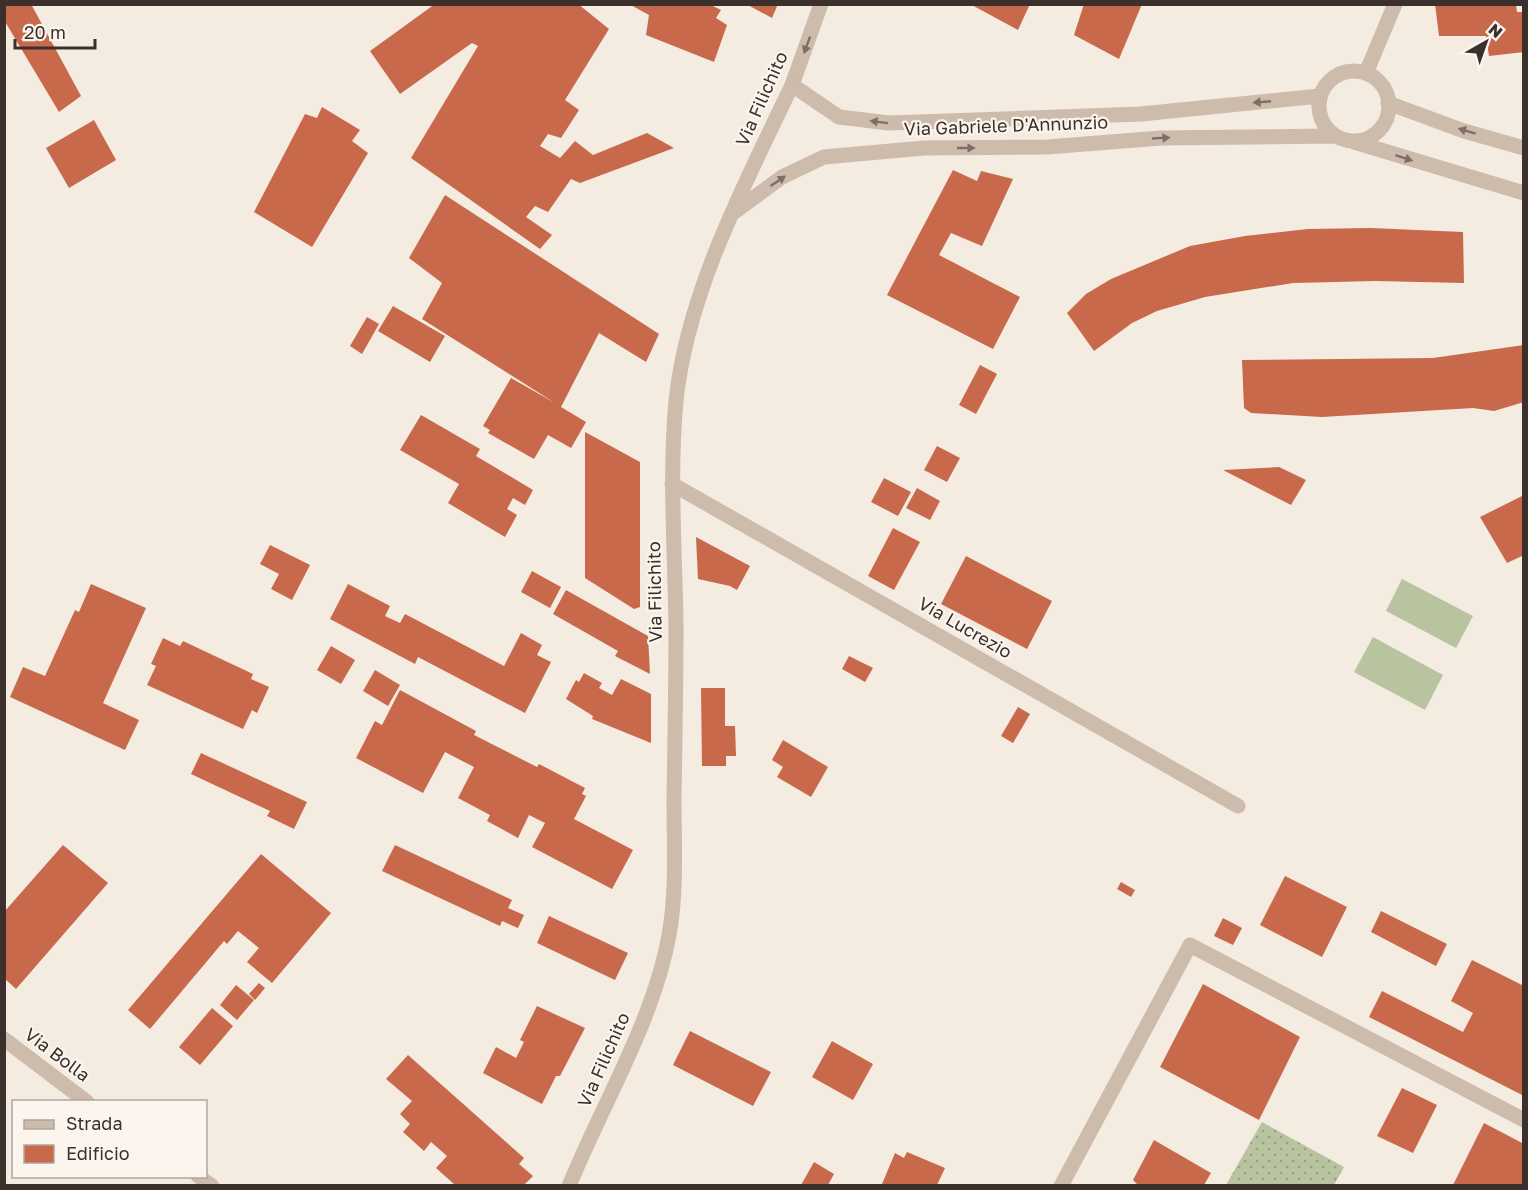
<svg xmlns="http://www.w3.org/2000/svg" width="1528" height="1190" font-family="'Golos Text',sans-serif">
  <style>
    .green { fill: url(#green-dots) }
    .pitch { fill: #b8c4a0 }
    .building { fill: #c8694b }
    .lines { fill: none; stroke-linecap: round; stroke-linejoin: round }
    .minor { stroke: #cdbbac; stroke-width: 15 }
    .tertiary { stroke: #cdbbac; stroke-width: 15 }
    .oneway { fill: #7d6f65 }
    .labels { text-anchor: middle; stroke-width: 4.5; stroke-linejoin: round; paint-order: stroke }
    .street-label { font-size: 18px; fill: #3b302b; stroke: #fbf5ee }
  </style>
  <defs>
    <pattern id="green-dots" width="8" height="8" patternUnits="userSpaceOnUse" patternTransform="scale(1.5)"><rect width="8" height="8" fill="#b8c4a0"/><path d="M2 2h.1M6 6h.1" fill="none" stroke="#97a083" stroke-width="1.8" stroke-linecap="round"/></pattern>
  </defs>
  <rect width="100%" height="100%" fill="#f4ebe1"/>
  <path class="green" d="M1262,1122L1344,1167L1334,1185H1226Z"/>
  <path class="pitch" d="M1402,579L1473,616L1456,648L1386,611Z
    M1373,637L1443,675L1425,710L1354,672Z"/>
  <path class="building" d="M4,4H31L81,96L59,112L4,20Z
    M435,4H578L609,29L565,100L579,110L561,138L548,134L540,146L560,158L575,141L593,155L647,133L674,148L580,183L571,179L548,212L535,206L526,217L552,235L540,249L411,158L478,46L472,43L400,94L370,51Z
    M629,4H709L721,10L716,18L727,25L714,62L646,35L649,15Z
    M746,4H778L772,18Z
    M970,4H1030L1018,30Z
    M1084,4H1142L1119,59L1074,35Z
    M1435,4H1516L1517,12H1524V52L1489,56L1486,36H1439Z
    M322,107L360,130L352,141L368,153L312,247L254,212L305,114L317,118Z
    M94,120L116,160L69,188L46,148Z
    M953,170L977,181L981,171L1013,179L982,246L951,233L939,255L1020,297L993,349L887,295Z
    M445,195L659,334L646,362L599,333L561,407L586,422L571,448L548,435L534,459L488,433L490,430L483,426L511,378L555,403L422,319L442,283L409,258Z
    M1371,228L1463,232L1464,283L1375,281L1293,283L1205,297L1157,311L1132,323L1094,351L1067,313L1086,294L1111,279L1190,246L1245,236L1308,229Z
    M393,306L445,336L430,362L378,331Z
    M367,317L379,324L362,354L350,346Z
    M1524,345V402L1494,411L1473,408L1322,417L1251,413L1244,408L1242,360L1433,358Z
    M980,365L997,374L976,414L959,405Z
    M421,415L480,449L476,456L533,490L525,505L513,498L507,509L517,515L505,537L448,503L459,484L400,450Z
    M585,432L640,462V607L634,609L585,578Z
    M937,446L960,458L947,482L924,470Z
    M1279,467L1306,480L1291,505L1223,470Z
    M884,478L911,492L898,516L871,502Z
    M917,488L940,501L930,520L906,508Z
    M1524,495V555L1507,563L1480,517Z
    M893,528L920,542L894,590L868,576Z
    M696,537L750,566L737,590L730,586L698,579Z
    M270,545L310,565L292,600L271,589L279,574L260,564Z
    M966,556L1052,601L1027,649L941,604Z
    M532,571L561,587L550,608L521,592Z
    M91,584L146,608L103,703L139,720L125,750L10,697L23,667L45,676L75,610L79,612Z
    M348,584L390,606L385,616L400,623L405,614L504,666L521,633L542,645L537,655L551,662L525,713L418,657L415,664L330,619Z
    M566,590L648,636L650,674L615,656L618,651L553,614Z
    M163,638L180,646L183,641L253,674L251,679L269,687L257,713L252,710L243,729L147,685L156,666L151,664Z
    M331,646L355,660L341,684L317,670Z
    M849,656L873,668L865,682L842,669Z
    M375,670L400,685L388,706L363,691Z
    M584,673L602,683L599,688L612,695L621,679L651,694V743L592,719L593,716L566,699L576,680L579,682Z
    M701,688H725V726H735L736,756H726V766H702Z
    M400,690L476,731L474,735L537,767L539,764L585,788L582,794L586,796L574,819L633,850L612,889L532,847L545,823L529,815L518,838L487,821L490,815L458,798L474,767L445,752L423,793L356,758L375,721L382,725Z
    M1018,707L1030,714L1013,743L1001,736Z
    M783,740L828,767L811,797L777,777L783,767L772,760Z
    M201,753L307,802L294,829L267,816L270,811L191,774Z
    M63,845L108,883L16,989L4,978V912Z
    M395,845L512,900L508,908L524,915L518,928L502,921L500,926L382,871Z
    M261,854L331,913L272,983L247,962L259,948L238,931L227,944L224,941L150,1029L128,1010Z
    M1285,876L1347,907L1322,957L1260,925Z
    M1121,882L1135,890L1131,897L1117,889Z
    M1381,911L1447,944L1436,966L1371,932Z
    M549,916L628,953L615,980L537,943Z
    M1223,918L1242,928L1233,945L1214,936Z
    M1472,960L1524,986V1096L1369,1017L1382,991L1463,1032L1473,1013L1451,1001Z
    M259,983L265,988L255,1000L249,994Z
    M1203,984L1300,1037L1259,1120L1160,1067Z
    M236,985L254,1000L237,1020L220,1005Z
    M537,1006L585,1028L560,1076H556L542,1104L483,1073L496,1047L516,1058L524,1042L520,1040Z
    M212,1008L233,1026L200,1065L179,1047Z
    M690,1031L771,1072L753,1106L673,1065Z
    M832,1041L873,1064L853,1100L812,1077Z
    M408,1055L524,1158L519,1164L533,1176L524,1185H455L436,1168L447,1156L431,1142L424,1151L403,1132L410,1124L400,1114L412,1101L386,1079Z
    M1402,1088L1437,1105L1413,1153L1377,1136Z
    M1484,1123L1524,1144V1185H1453Z
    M1154,1140L1211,1173L1204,1185H1138L1133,1180Z
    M907,1152L945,1168L937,1185L882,1184L895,1153L904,1158Z
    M814,1162L834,1174L828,1185H801Z"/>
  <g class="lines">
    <path class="minor" d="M1366,73L1395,4
      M792,85L821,4
      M672,484L1238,806
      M4,1039L87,1102
      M198,1176L212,1186
      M1061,1186L1190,945L1524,1120"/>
    <path class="tertiary" d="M1319 106a35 35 0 1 1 70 0a35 35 0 1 1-70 0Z
      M1388,103L1464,131L1524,148
      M1354,142L1524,193
      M733,213L782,177L824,157L924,148L1047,147L1161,138L1336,136
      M569,1186C602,1105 654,1020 669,935C677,892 674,842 674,798C675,740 676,683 676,625C675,550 669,476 676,401C687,292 746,182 792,85L839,117L889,123L1141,114L1320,96"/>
  </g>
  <defs><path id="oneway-solid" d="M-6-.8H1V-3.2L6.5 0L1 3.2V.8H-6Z" transform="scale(1.5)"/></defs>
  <g class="oneway">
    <use href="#oneway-solid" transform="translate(807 45) rotate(110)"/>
    <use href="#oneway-solid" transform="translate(1262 102) rotate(175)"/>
    <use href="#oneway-solid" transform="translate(879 122) rotate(-173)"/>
    <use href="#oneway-solid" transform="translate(1467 131) rotate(-163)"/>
    <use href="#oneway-solid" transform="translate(1161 138) rotate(-3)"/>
    <use href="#oneway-solid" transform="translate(966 148)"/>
    <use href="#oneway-solid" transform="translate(1404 158) rotate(18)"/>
    <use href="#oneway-solid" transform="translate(778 181) rotate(-34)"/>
  </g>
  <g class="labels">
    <g class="street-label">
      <text transform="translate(762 99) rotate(-66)" y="6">Via Filichito</text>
      <text transform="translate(1006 126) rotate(-2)" y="6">Via Gabriele D'Annunzio</text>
      <text transform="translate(655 592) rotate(-91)" y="6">Via Filichito</text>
      <text transform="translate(965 628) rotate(30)" y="6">Via Lucrezio</text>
      <text transform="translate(57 1055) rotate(37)" y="6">Via Bolla</text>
      <text transform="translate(604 1060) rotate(-66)" y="6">Via Filichito</text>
    </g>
  </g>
  <rect width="1528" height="1190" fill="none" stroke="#3b302b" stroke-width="12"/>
  <rect x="12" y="1100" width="195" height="78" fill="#fbf5ee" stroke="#aea6a0" stroke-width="1.5"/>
  <rect x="24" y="1120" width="30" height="9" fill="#cdbbac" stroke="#aea6a0" stroke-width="1.5"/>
  <text x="66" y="1130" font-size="18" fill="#3b302b">Strada</text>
  <rect x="24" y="1145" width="30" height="18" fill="#c8694b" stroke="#aea6a0" stroke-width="1.5"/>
  <text x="66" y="1160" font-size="18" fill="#3b302b">Edificio</text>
  <g transform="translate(1486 42) rotate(40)" stroke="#fbf5ee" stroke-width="4.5" paint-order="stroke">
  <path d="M0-4.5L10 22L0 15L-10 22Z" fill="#3b302b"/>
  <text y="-9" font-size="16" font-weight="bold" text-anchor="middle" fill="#3b302b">N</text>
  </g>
  <path d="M15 39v9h80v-9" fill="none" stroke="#3b302b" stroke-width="3"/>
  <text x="24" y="39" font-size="18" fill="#3b302b" stroke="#fbf5ee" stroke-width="4.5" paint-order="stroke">20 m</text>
</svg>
